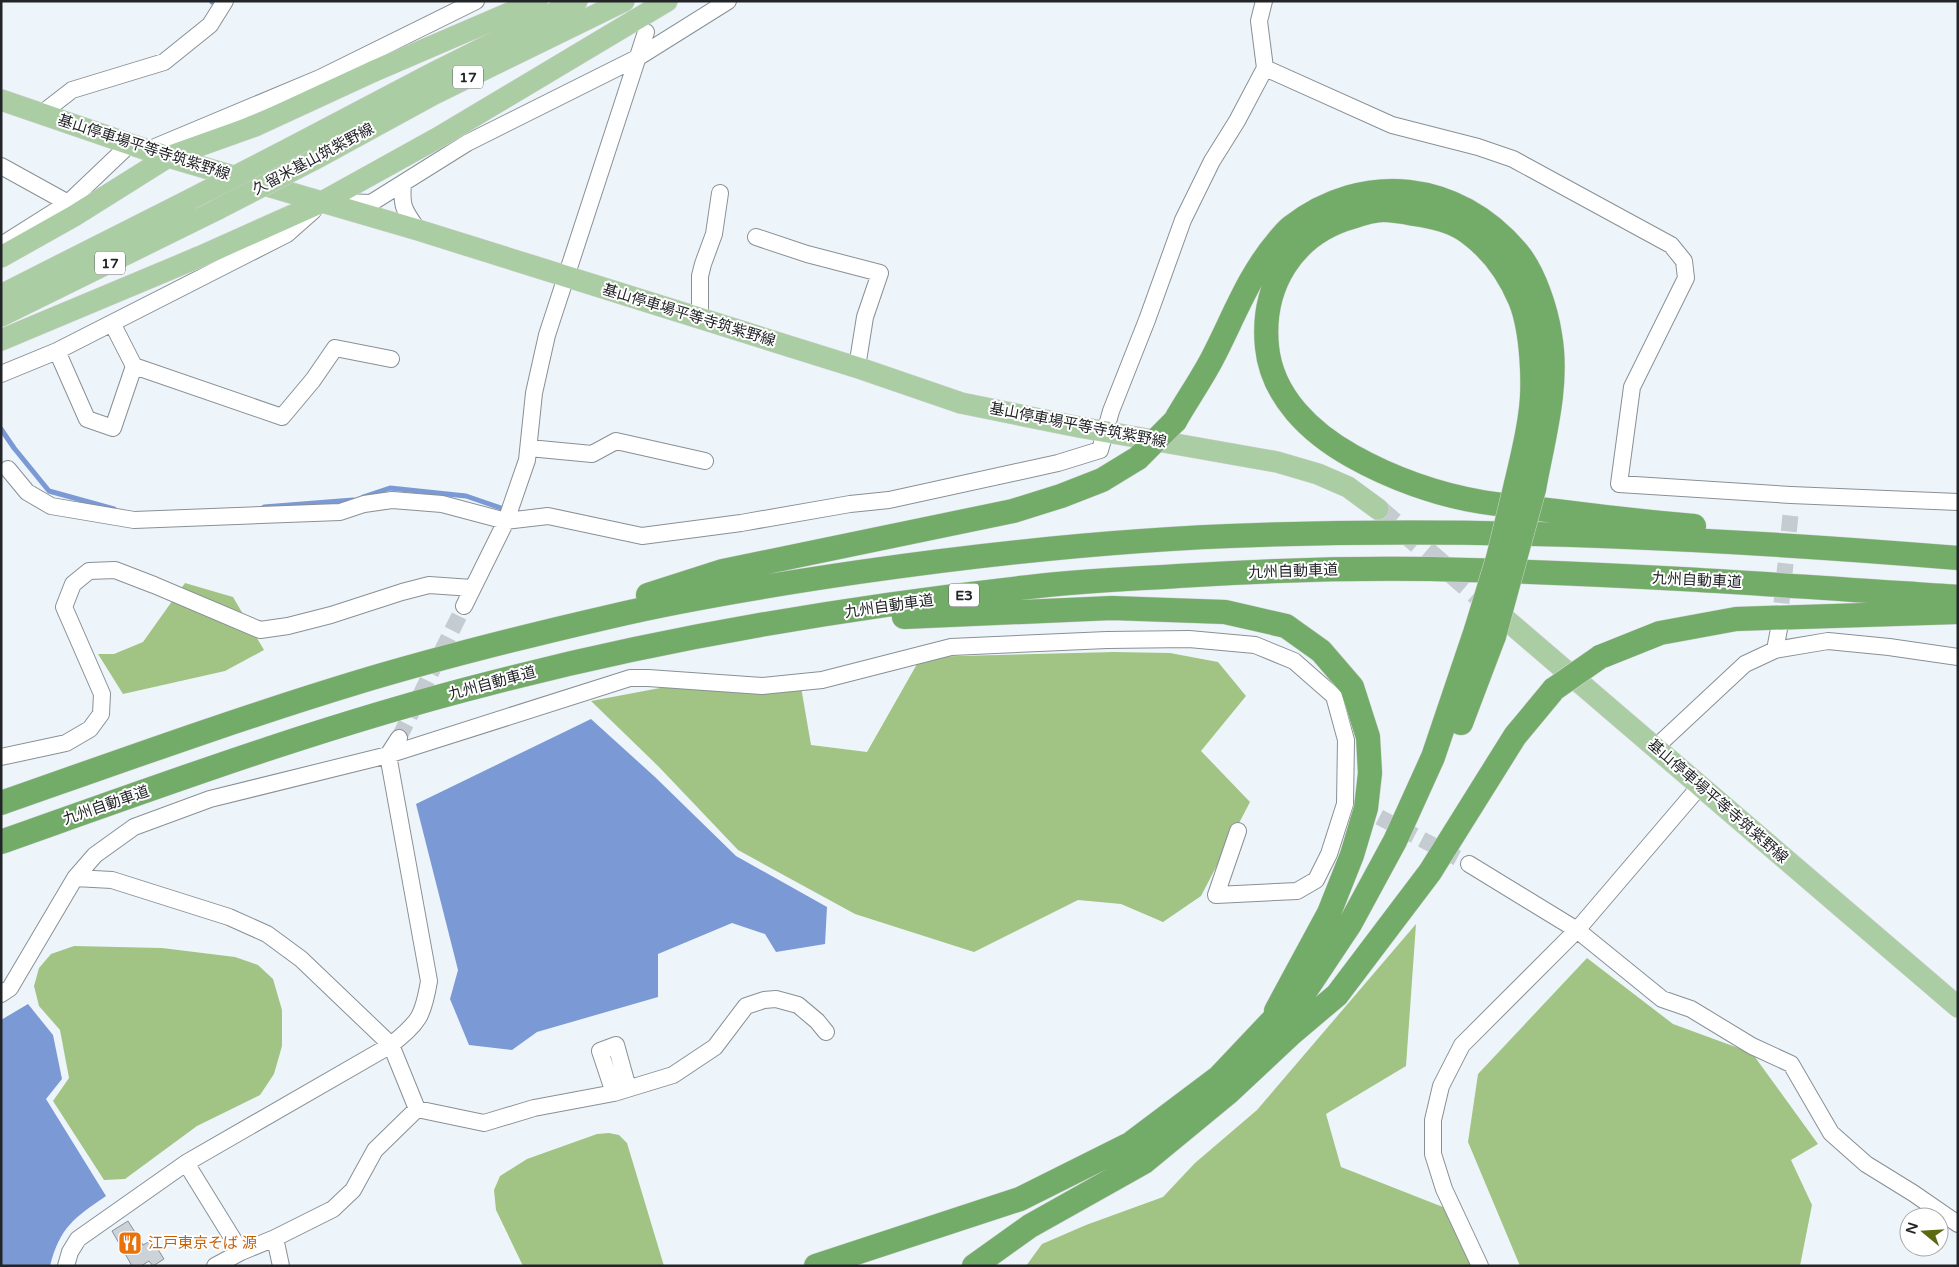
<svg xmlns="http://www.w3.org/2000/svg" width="1959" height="1267" font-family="'Varela Round','Noto Sans JP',sans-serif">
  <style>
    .forest { fill: #a1c485 }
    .water { fill: #7b99d4 }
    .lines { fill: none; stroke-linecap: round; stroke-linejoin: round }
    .stream { stroke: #7b99d4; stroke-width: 5 }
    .building { fill: #cbd2d8; stroke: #8b9297 }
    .minor-tunnel { stroke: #c4cbd1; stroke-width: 16; stroke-dasharray: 16 8; stroke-linecap: butt }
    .major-tunnel { stroke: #c4cbd1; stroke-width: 21; stroke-dasharray: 21 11; stroke-linecap: butt }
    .minor-casing { stroke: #899095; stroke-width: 18 }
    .major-casing { stroke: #d3d3d4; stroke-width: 22 }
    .highway-casing { stroke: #d3d3d4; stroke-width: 25 }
    .minor { stroke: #fff; stroke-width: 16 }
    .major { stroke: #abcda4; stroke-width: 21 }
    .highway { stroke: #73ab68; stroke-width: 24 }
    .major-bridge-casing { stroke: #d3d3d4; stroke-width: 22; stroke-linecap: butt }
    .highway-bridge-casing { stroke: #d3d3d4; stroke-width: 25; stroke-linecap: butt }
    .major-bridge { stroke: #abcda4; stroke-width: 21 }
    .highway-bridge { stroke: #73ab68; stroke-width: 24 }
    .labels { text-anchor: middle; stroke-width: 4; stroke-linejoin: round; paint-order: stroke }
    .shield { fill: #fff; stroke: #646668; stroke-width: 1 }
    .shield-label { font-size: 14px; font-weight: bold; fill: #222427 }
    .street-label { font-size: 15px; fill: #222427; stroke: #fff }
    .food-label { font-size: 15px; fill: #c56008; stroke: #fff; text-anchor: start }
  </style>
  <rect width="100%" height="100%" fill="#edf5fb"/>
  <path class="forest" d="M185,583L233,597L264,650L225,671L123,694L98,654H114L143,642Z
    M1114,652L1170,653L1218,662L1246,696L1201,751L1250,802L1201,896L1163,922L1121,904L1078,900L974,952L855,914L738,850L659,767L591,701L676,685L801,687L811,745L867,752L921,657Z
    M1416,924L1406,1066L1326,1114L1341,1167L1448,1209L1474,1266H1026L1042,1244L1086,1225L1163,1197L1195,1163L1257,1110Z
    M74,946L162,948L235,957L258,965L273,979L282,1010V1046L274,1074L260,1095L197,1126L125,1179L104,1180L53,1101L69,1078L60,1030L39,1006L34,986L39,968L51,954Z
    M1587,958L1673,1024L1752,1053L1818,1144L1791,1160L1812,1205L1800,1266H1520L1468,1142L1478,1074Z
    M609,1133L619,1135L627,1143L664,1266H523L496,1210L494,1190L500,1176L527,1159L597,1134Z"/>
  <path class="water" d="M591,719L655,777L736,856L827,907L825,944L776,952L765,934L732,923L658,954V997L537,1032L512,1050L469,1045L450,999L458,970L416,804Z
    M28,1004L53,1035L62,1079L46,1099L106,1196C74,1218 60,1227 50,1266H1V1020Z"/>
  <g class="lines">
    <path class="stream" d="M212,2L213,1
      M1,429L14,448L49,491L114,509
      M363,497L390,488L466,496L504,509
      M264,507L353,500"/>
  </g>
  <path class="building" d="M128,1221L143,1245L152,1240L164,1259L153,1266L149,1261L141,1266H132L112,1231Z"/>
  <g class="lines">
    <path class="minor-tunnel" d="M1779,627L1791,510
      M399,738L464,606
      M1358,806L1469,864"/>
    <path class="major-tunnel" d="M1378,509L1477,595"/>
    <g class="minor-casing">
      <path id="minor" d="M1265,68L1392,125L1478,147L1513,159L1671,245L1684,261L1686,278L1632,387L1619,484L1791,495L1958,502
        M41,114L72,90L164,62L210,25L225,1
        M148,150L320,78L476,1
        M1,166L68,203
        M403,183C401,207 404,210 418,230
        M341,202L371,203L467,143L637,58L728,1
        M756,237L807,254L880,273L865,317L857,367
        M3,244L68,203L130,144
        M700,319V276L703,264L714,234L720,193
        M112,323L134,366L282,417L313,380L335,348L391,359
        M57,351L87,419L113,428L134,366
        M1,374L57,351L287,234L313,211
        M529,448L592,454L616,441L705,461
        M8,469L27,492L51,506L134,520L340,512L364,504L392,500L442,504L506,521L548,516L642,536L741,523L850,504L889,500L1058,463L1100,450L1111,411L1147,320L1183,220L1212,161L1237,121L1265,68L1259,21L1264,1
        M464,606L506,521L527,460L534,393L547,335L646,32
        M1775,650L1828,641L1889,647L1958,657
        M1656,747L1745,664L1775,650L1779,629
        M1,757L66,743L90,729L101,714L102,694L64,607L73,584L89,571L115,570L154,585L260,630L288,626L331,615L402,592L429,585L472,588
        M1469,864L1577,930L1662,999L1691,1009L1752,1046L1791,1064L1831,1133L1866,1164L1913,1193L1958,1224
        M75,878L112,880L229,917L267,934L301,959L391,1045L417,1109L484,1123L534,1108L614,1093L673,1075L715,1047L746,1006L764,1000L776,999L798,1005L817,1021L826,1032
        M1,994L10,988L75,878L95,855L134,827L210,799L388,755L630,678H648L762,686L822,680L951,647L1107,640L1189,639L1255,645L1294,661L1334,696L1346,740L1345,804L1329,854L1316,880L1297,891L1216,895L1238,831
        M614,1093L600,1051L616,1045L628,1088
        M186,1163L241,1252
        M275,1238L281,1266
        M66,1266L70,1252L78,1239L186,1163L391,1045C419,1022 423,1017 429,981L388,755L399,738
        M215,1266L241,1252L275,1238L333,1209L353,1190L375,1150L417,1109
        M1480,1266L1444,1189L1433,1154V1120L1441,1086L1462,1045L1577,930L1700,786"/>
    </g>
    <g class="major-casing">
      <path id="major" d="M1,100L168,157L418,230L862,369L961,403L1079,427L1277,462L1318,474L1348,487L1378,509
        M290,148L431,74L577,1
        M315,159L434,94L624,1
        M1,257L74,216L168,157L255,126L372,72L537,1
        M1,295L191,199
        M1,316L218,209
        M1,340L199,257L322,202L441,136L667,1
        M1489,605L1958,1007"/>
    </g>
    <g class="highway-casing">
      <path id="highway" d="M1175,421C1187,400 1201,380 1212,359C1233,319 1248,276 1278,241C1282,236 1286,231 1291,227C1364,171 1457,181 1517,252C1534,272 1546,309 1550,335C1559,386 1543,439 1534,489
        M1516,484C1521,462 1527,439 1530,416C1535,385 1532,329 1520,300C1509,274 1492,250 1469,233C1453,221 1434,217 1414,214C1404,212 1393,210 1383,210C1373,210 1361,214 1352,217C1292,234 1261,287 1267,347C1272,397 1311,433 1352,456C1391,478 1438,495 1482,502C1507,506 1532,508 1556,511C1602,517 1648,522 1694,526
        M648,595L723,571L1013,511L1061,496L1102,480L1138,458
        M904,617L1112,608L1225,612L1286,626L1321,651L1352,687L1368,737L1370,773L1366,808L1352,855L1329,913L1276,1011
        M1600,657L1660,633L1736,619L1958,612
        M1461,723L1494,636
        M1,803C118,762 234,720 352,684C438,658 526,636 613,616C694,597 777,584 859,572C991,553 1125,539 1258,535C1491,527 1725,539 1958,558
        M1,842C162,785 322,726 487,684C667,637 853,606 1038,586C1084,581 1131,579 1178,576C1274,570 1371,567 1468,570C1632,574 1795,586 1958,597
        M816,1266L1020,1199L1130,1144L1219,1077L1271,1022L1302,996L1350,924L1395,841L1433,757L1476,630
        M974,1266L1030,1226L1144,1162L1229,1092L1292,1033L1337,995L1430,872L1515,736L1554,689"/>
    </g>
    <use href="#minor" class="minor"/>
    <use href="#major" class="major"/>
    <use href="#highway" class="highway"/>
    <g class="major-bridge-casing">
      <path id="major-bridge" d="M191,199L290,148
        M218,209L315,159"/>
    </g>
    <g class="highway-bridge-casing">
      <path id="highway-bridge" d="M1138,458L1175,421
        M1476,630L1498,558L1516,484
        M1494,636L1534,489
        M1554,689L1600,657"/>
    </g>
    <use href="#major-bridge" class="major-bridge"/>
    <use href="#highway-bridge" class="highway-bridge"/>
  </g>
  <defs>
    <g id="restaurant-square" transform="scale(1.25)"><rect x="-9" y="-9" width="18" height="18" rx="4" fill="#e8710a" stroke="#fff"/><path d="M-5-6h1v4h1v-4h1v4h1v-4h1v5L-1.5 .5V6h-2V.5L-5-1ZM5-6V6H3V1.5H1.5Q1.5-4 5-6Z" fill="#fff"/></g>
  </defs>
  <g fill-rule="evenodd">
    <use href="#restaurant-square" x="130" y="1243"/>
  </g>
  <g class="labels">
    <g class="shield">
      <rect x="453" y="65.5" width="30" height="23" rx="4"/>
      <rect x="95" y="251.5" width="30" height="23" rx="4"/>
      <rect x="949" y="583.5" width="30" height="23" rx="4"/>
    </g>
    <g class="shield-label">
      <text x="468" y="82">17</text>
      <text x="110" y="268">17</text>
      <text x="964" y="600">E3</text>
    </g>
    <g class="street-label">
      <text transform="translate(144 147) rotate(18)" y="5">基山停車場平等寺筑紫野線</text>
      <text transform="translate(313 159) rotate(-28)" y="5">久留米基山筑紫野線</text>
      <text transform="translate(689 315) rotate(17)" y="5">基山停車場平等寺筑紫野線</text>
      <text transform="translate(1078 425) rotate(11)" y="5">基山停車場平等寺筑紫野線</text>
      <text transform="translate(1293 571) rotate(-2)" y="5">九州自動車道</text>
      <text transform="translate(1697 580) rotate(3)" y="5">九州自動車道</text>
      <text transform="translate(889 606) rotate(-8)" y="5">九州自動車道</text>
      <text transform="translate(492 683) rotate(-15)" y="5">九州自動車道</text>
      <text transform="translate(1718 801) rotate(41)" y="5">基山停車場平等寺筑紫野線</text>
      <text transform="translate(106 805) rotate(-19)" y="5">九州自動車道</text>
    </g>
    <g class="food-label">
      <text x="148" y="1248">江戸東京そば 源</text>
    </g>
  </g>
  <rect width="1959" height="1267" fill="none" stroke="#222427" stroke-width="5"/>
  <g transform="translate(1924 1232) rotate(288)"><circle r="24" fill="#ffffff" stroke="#a7a7a9"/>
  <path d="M0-4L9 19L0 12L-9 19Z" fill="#5d6911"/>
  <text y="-8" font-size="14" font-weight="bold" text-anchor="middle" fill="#222427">N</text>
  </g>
</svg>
